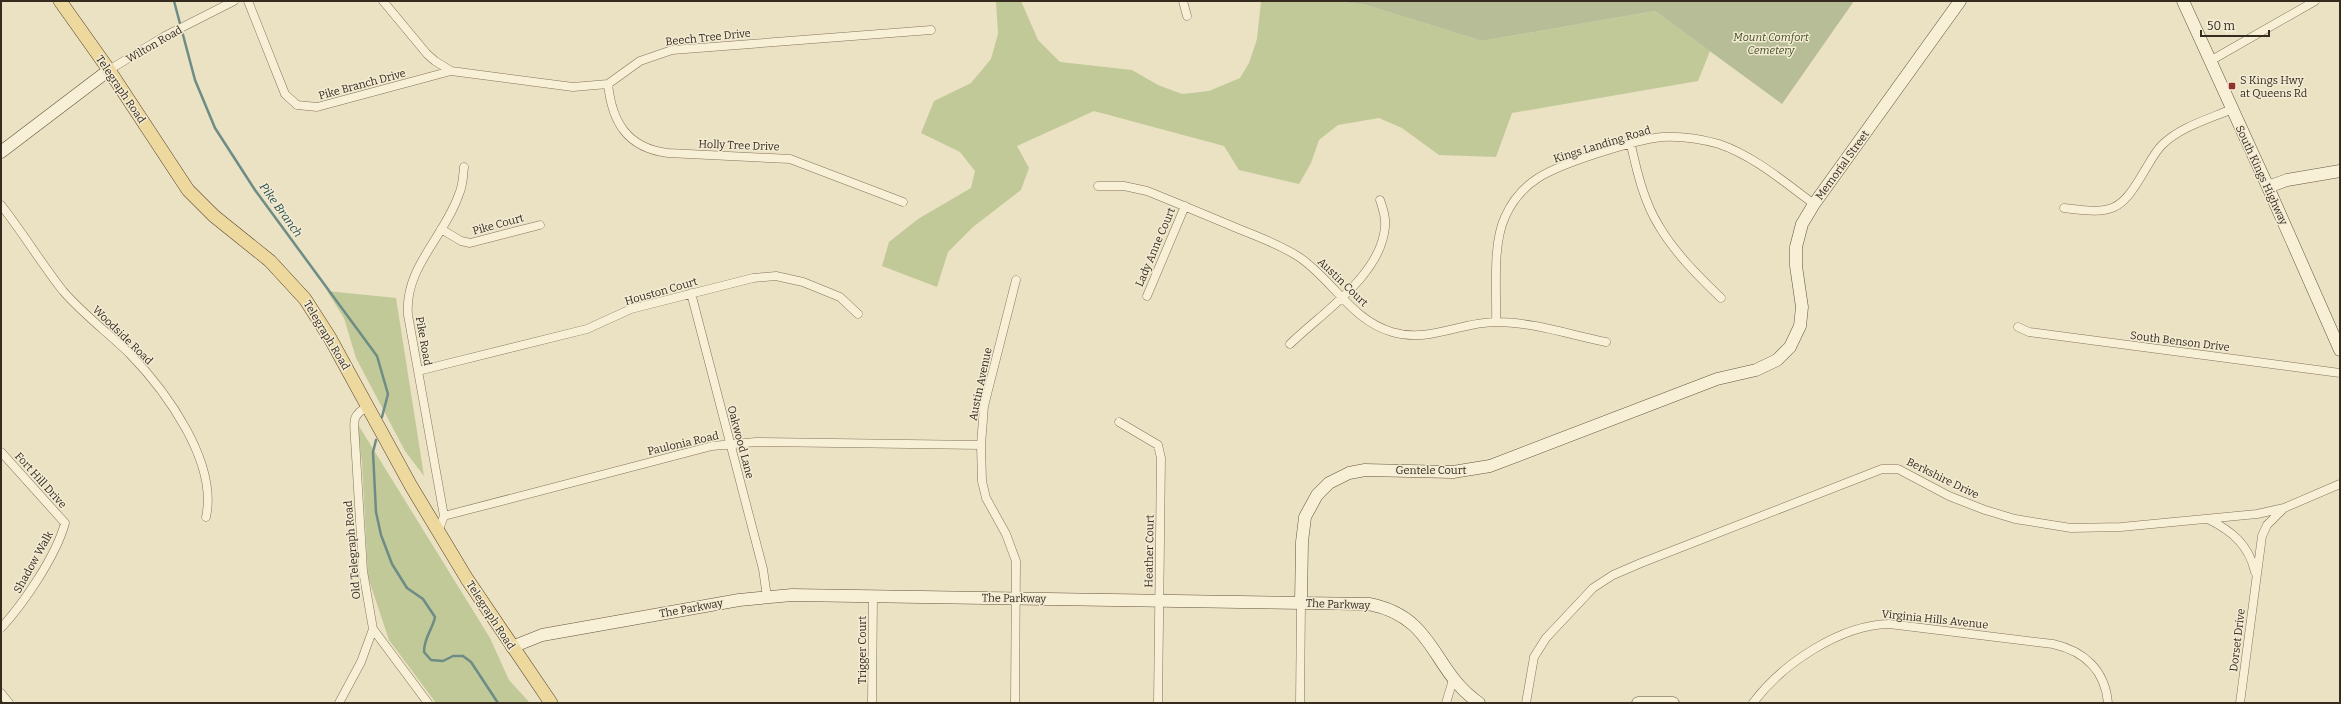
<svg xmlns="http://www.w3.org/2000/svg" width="2341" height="704" font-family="Bitter,serif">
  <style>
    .green { fill: #c1c998 }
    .cemetery { fill: #b7be97 }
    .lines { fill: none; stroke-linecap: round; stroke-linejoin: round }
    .stream { stroke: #6d8c86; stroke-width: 2.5 }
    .street-casing { stroke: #85735b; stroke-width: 9 }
    .secondary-casing { stroke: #66543e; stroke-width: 13 }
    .primary-casing { stroke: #53412f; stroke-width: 14 }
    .street { stroke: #f7efd6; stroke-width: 8 }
    .secondary { stroke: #f7efd6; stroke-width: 12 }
    .primary { stroke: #edd89d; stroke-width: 13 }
    .poi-dot { fill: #90332f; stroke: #f3ebd3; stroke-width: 1.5 }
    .labels { text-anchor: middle; stroke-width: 3; stroke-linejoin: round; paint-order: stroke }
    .street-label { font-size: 11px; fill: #352b1e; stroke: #f3ebd3 }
    .park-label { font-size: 11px; font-style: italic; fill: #445126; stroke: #f3ebd3 }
    .poi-label { font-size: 11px; fill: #352b1e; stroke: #f3ebd3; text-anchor: start }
    .water-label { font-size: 12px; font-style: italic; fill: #2e5454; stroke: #f3ebd3 }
  </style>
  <rect width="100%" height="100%" fill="#ebe1c3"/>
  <path class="green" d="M996,1H1021L1038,40L1060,62L1132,70L1158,85L1182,94L1209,91L1240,78L1249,63L1257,39L1261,1H1333L1366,5L1482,41L1655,11L1710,51L1698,81L1512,113L1496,157L1439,155L1402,128L1379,118L1338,125L1319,140L1311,163L1299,184L1239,170L1224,146L1094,111L1017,146L1029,168L1021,190L973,227L948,252L937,287L882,266L889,242L918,219L971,188L975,171L960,152L921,133L934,101L971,83L991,59L998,34Z
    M327,291L396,298L424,476L405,451L356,358L344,318Z
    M357,423L490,638L509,680L530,703H436L389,640L368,577L362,463Z"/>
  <path class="cemetery" d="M1333,1H1854L1782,104L1655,11L1482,41L1366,5Z"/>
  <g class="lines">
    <path class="stream" d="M174,1L195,80L215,128L255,190L377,356L388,394L382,417
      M376,440L373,452L376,512L381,535L392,564L407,588L423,599L435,617C432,631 424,637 424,652L431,660L443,661L453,656H463L471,662L498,703"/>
    <g class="street-casing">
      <path id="street" d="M248,1L285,94L297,105L317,107L451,71
        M383,1L427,54L435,61L451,71L573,87L608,84L640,61L672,50L931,30
        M1183,1L1187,16
        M2210,61L2315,1
        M109,70L165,36L234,1
        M608,84C612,122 627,148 668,153L790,159L903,202
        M1631,145C1637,172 1644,202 1659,226C1675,253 1699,277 1721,298
        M1098,186H1124L1147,191C1177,203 1208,216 1239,229C1259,237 1281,245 1299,257C1333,280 1351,320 1392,332C1428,343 1461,322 1496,322C1533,322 1571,335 1606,342
        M1,205C23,233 41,263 63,291C83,314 107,332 129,353C166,391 218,462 206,517
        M2064,208C2113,214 2120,213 2145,170C2150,162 2155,152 2162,145C2180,127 2209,119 2232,109
        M441,229L461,241L470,243L540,225
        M691,293L763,569L767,597
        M1147,296L1185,206
        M1496,322C1497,291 1492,245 1505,217C1512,201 1524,187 1538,178C1561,163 1635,140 1662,137C1681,136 1701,139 1719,144C1754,156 1784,182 1814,204
        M2018,327L2029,332L2340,373
        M1290,344C1323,312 1381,275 1385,227C1386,217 1383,209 1380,200
        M418,371L587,329L631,309L753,278L776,276L803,282L840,297L858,314
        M368,406C351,416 354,421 355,439L363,571L373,629L428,703
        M1119,422L1158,445L1161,458L1158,703
        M1,452L65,523C56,556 24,603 1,628
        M444,516L712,446L756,442L981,445
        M2208,519C2232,531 2249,545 2255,572
        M439,529L444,516L408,315C404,268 445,236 459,194C463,186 463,176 464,167
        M1,693L9,703
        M339,703L361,662L373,629
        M872,703L873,596
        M1015,703L1016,561L1006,534L986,498L982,481L981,445L984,406L1016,280
        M1300,703L1301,603
        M1446,703L1453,680
        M1526,703L1534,657L1546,638L1593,588L1613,575L1641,563L1882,469H1898L1949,496L1985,510L2015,519L2071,528L2121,527L2257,514L2284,508L2340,484
        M1753,703C1782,664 1840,625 1889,624L2053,644C2084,651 2105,670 2108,703
        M2240,703L2262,536L2267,525L2283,509"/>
    </g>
    <g class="secondary-casing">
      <path id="secondary" d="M2183,1L2268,187L2340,350
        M1,152L109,70
        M2268,187L2287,180L2340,171
        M1301,603L1302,542L1305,517L1317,495L1329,483L1349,473L1365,470L1453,472L1490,466L1717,379L1756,370L1777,360L1790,347L1800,326L1802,307L1796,266V247L1802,224L1814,204L1960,1
        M512,647L542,635L739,600L792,595L1369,604C1436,617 1431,670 1479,703
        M1638,703H1673"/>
    </g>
    <g class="primary-casing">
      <path id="primary" d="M60,1L109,70L188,190L214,216L270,261L305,299L330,338L411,486L467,579L551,703"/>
    </g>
    <use href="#street" class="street"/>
    <use href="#secondary" class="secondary"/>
    <use href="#primary" class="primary"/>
  </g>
  <rect class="poi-dot" x="2228" y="82" width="8" height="8" rx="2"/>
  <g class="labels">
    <g class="street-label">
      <text transform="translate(708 37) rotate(-6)" y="4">Beech Tree Drive</text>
      <text transform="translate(154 44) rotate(-30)" y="4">Wilton Road</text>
      <text transform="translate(362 84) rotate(-15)" y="4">Pike Branch Drive</text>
      <text transform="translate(121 89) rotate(56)" y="4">Telegraph Road</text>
      <text transform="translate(1602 144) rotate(-17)" y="4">Kings Landing Road</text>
      <text transform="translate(739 145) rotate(2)" y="4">Holly Tree Drive</text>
      <text transform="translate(1842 165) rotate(-54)" y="4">Memorial Street</text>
      <text transform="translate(2262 175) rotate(65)" y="4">South Kings Highway</text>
      <text transform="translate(498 224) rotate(-15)" y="4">Pike Court</text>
      <text transform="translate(1155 247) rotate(-67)" y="4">Lady Anne Court</text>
      <text transform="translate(1343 282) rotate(44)" y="4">Austin Court</text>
      <text transform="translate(661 291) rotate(-16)" y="4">Houston Court</text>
      <text transform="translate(123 335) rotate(44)" y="4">Woodside Road</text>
      <text transform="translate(327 335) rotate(59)" y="4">Telegraph Road</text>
      <text transform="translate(424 341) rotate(80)" y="4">Pike Road</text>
      <text transform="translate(2180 341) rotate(7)" y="4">South Benson Drive</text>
      <text transform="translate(980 384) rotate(-78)" y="4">Austin Avenue</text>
      <text transform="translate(741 442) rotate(75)" y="4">Oakwood Lane</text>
      <text transform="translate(683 443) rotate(-13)" y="4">Paulonia Road</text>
      <text x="1431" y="474">Gentele Court</text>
      <text transform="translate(1943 478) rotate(26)" y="4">Berkshire Drive</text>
      <text transform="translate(41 480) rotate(48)" y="4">Fort Hill Drive</text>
      <text transform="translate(352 550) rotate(-95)" y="4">Old Telegraph Road</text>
      <text transform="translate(1149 551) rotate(-89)" y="4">Heather Court</text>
      <text transform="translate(33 562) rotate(-61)" y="4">Shadow Walk</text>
      <text transform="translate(1014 598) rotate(1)" y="4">The Parkway</text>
      <text transform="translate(1338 604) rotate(2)" y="4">The Parkway</text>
      <text transform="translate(691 608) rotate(-10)" y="4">The Parkway</text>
      <text transform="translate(491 615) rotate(57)" y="4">Telegraph Road</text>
      <text transform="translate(1935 619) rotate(6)" y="4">Virginia Hills Avenue</text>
      <text transform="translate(2237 640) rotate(-83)" y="4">Dorset Drive</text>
      <text transform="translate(862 650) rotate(-90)" y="4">Trigger Court</text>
    </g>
    <g class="park-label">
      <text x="1771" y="41">Mount Comfort<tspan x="1771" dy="13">Cemetery</tspan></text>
    </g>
    <g class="poi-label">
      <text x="2240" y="84">S Kings Hwy<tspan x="2240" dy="13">at Queens Rd</tspan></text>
    </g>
    <g class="water-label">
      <text transform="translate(281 210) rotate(54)" y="4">Pike Branch</text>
    </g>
  </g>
  <rect width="2341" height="704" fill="none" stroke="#352b1e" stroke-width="4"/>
  <path d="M2201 30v6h68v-6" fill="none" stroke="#352b1e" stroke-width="2"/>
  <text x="2207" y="30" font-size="12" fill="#352b1e" stroke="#f3ebd3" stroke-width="3" paint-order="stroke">50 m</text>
</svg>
